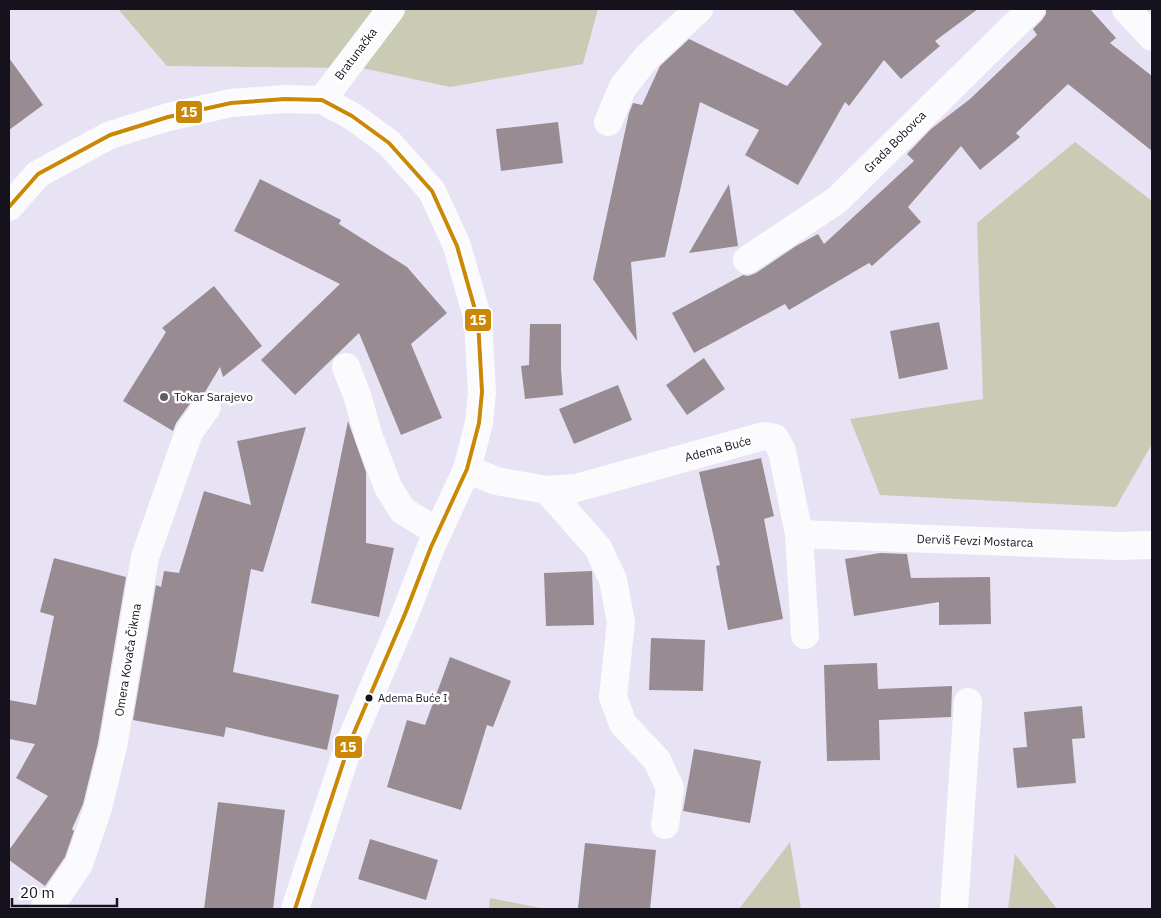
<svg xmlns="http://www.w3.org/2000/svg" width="1161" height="918" font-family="'IBM Plex Sans',sans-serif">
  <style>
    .green { fill: #cacbb4 }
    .building { fill: #988c92 }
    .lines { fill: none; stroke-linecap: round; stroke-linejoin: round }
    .street { stroke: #fbfbfe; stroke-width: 28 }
    .secondary { stroke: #fbfbfe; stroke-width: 28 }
    .bus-1-casing { stroke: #fff; stroke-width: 8 }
    .bus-1 { stroke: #ca8806; stroke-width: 4 }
    .poi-dot { fill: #5e5b69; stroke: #fff; stroke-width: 2 }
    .bus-dot { fill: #15121d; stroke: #fff; stroke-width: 2 }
    .labels { text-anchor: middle; stroke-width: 5; stroke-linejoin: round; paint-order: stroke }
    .bus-label { font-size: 11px; fill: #15121d; stroke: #fff; text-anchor: start }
    .street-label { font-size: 12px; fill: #15121d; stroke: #fff }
    .poi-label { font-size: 12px; fill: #15121d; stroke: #fff; text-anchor: start }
    .line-badge { stroke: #fff; stroke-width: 2 }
    .badge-label { font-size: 14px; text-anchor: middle; font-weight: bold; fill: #fff }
  </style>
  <rect width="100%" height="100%" fill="#e7e3f5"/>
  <path class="green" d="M118,9H598L583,64L450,87L362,68L167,66Z
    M1075,142L1152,201V444L1116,507L880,495L850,419L983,399L977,223Z
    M790,842L801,909H739Z
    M1015,854L1057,909H1008Z
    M490,898L546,909H489Z"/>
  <path class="building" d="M792,9H978L935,41L940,46L901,79L884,60L849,106L845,102L798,185L745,155L759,130L700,102L665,257L631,262L637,341L593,279L629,113L633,103L642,105L660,66L689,39L787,86L822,44Z
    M1046,9H1090L1116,38L1110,43L1152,76V151L1068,84L1016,133L1020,137L980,170L961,146L908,207L921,222L872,266L869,263L789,310L785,304L694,353L672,313L743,275L748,276L756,273L796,246L818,234L824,244L914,161L907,154L931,129L970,99L1037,35L1033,29L1042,20L1046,14Z
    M9,58L43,105L9,130Z
    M558,122L563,163L501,171L496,129Z
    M260,179L341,220L339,224L407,267L447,313L411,344L442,418L401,435L359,333L295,395L261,360L340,284L234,231Z
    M729,184L738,246L689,253Z
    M214,286L262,346L223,377L220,367L205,392L200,393L194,398L176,423L173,431L123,401L166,332L162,328Z
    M939,322L948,369L899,379L890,331Z
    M530,324H561V369L563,395L525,399L521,366L529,365Z
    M704,358L725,389L687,415L666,385Z
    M618,385L632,420L574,444L559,409Z
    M348,421L366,472V543L394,548L379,617L311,603Z
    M306,427L263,572L251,569L233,672L339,695L327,750L226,727L224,737L133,720L156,585L161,587L164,571L179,573L204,491L251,505L237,441Z
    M761,458L774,516L764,519L783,619L728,630L716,566L720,565L699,472Z
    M880,553L907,554L911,578L990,577L991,624L939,625V602L854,616L845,559Z
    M54,558L126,577L98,743L83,804L72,829L74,831L65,857L45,886L9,860V850L48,796L16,778L35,744L9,739V700L36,705L54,616L40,612Z
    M592,571L594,625L546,626L544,573Z
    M651,638L705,640L703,691L649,690Z
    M450,657L511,681L493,727L487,725L461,810L387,787L407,720L425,725Z
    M877,663L878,689L952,686L951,717L879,720L880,760L827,761L824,665Z
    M1082,706L1085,738L1072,739L1076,783L1017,788L1013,748L1027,747L1024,712Z
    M694,749L761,761L750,823L683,811Z
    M218,802L285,810L273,909H204Z
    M370,839L438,860L426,900L358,879Z
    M585,843L656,850L650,909L578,908Z"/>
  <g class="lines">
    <path class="street" d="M1126,9L1152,37
      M322,100L391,9
      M608,122L623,87L647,57L699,9
      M747,260L837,200L1031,9
      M346,367L357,395L369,437L388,487L403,511L438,532
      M467,469L496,481L547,490L576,488L764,436L775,438L782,451L799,534L805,635
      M547,490L598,548L613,580L621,622L613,697L623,724L657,760L670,788L665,825
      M799,534L1118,546L1152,545
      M44,909L54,901L79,864L98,808L113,746L145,557L189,432L207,407
      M954,909L968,702"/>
    <path class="secondary" d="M9,207L38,174L110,135L168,117L231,103L285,99L322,100L352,116L389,143L432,191L457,246L478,320L482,392L479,423L467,469L431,547L405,614L350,742L295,909"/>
    <g class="bus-1-casing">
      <path id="bus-1" d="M9,207L38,174L110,135L168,117L231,103L285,99L322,100L352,116L389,143L432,191L457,246L478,320L482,392L479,423L467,469L431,547L405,614L350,742L295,909"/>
    </g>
    <use href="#bus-1" class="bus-1"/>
  </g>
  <circle class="poi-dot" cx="164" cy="397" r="5"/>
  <circle class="bus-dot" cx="369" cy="698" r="4.5"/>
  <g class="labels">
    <g class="bus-label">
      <text x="378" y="702">Adema Buće I</text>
    </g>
    <g class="street-label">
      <text transform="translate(356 54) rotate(-53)" y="4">Bratunačka</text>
      <text transform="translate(895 142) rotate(-45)" y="4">Grada Bobovca</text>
      <text transform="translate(718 449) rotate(-15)" y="4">Adema Buće</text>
      <text transform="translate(975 541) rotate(2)" y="4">Derviš Fevzi Mostarca</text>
      <text transform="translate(128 660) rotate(-81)" y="4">Omera Kovača Čikma</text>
    </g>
    <g class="poi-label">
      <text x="174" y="401">Tokar Sarajevo</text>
    </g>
  </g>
  <g class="line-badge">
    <rect x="175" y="100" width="28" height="24" rx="5" fill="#ca8806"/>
    <rect x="464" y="308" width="28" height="24" rx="5" fill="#ca8806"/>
    <rect x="334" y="735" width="29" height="24" rx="5" fill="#ca8806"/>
  </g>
  <g class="badge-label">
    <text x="189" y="117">15</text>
    <text x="478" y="325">15</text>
    <text x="348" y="752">15</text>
  </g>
  <rect width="1161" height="918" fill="none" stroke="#15121d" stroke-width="20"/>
  <path d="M12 898v8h105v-8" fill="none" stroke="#15121d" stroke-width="2.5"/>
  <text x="20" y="898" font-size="15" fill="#15121d" stroke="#ffffff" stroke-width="4" paint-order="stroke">20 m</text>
</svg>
